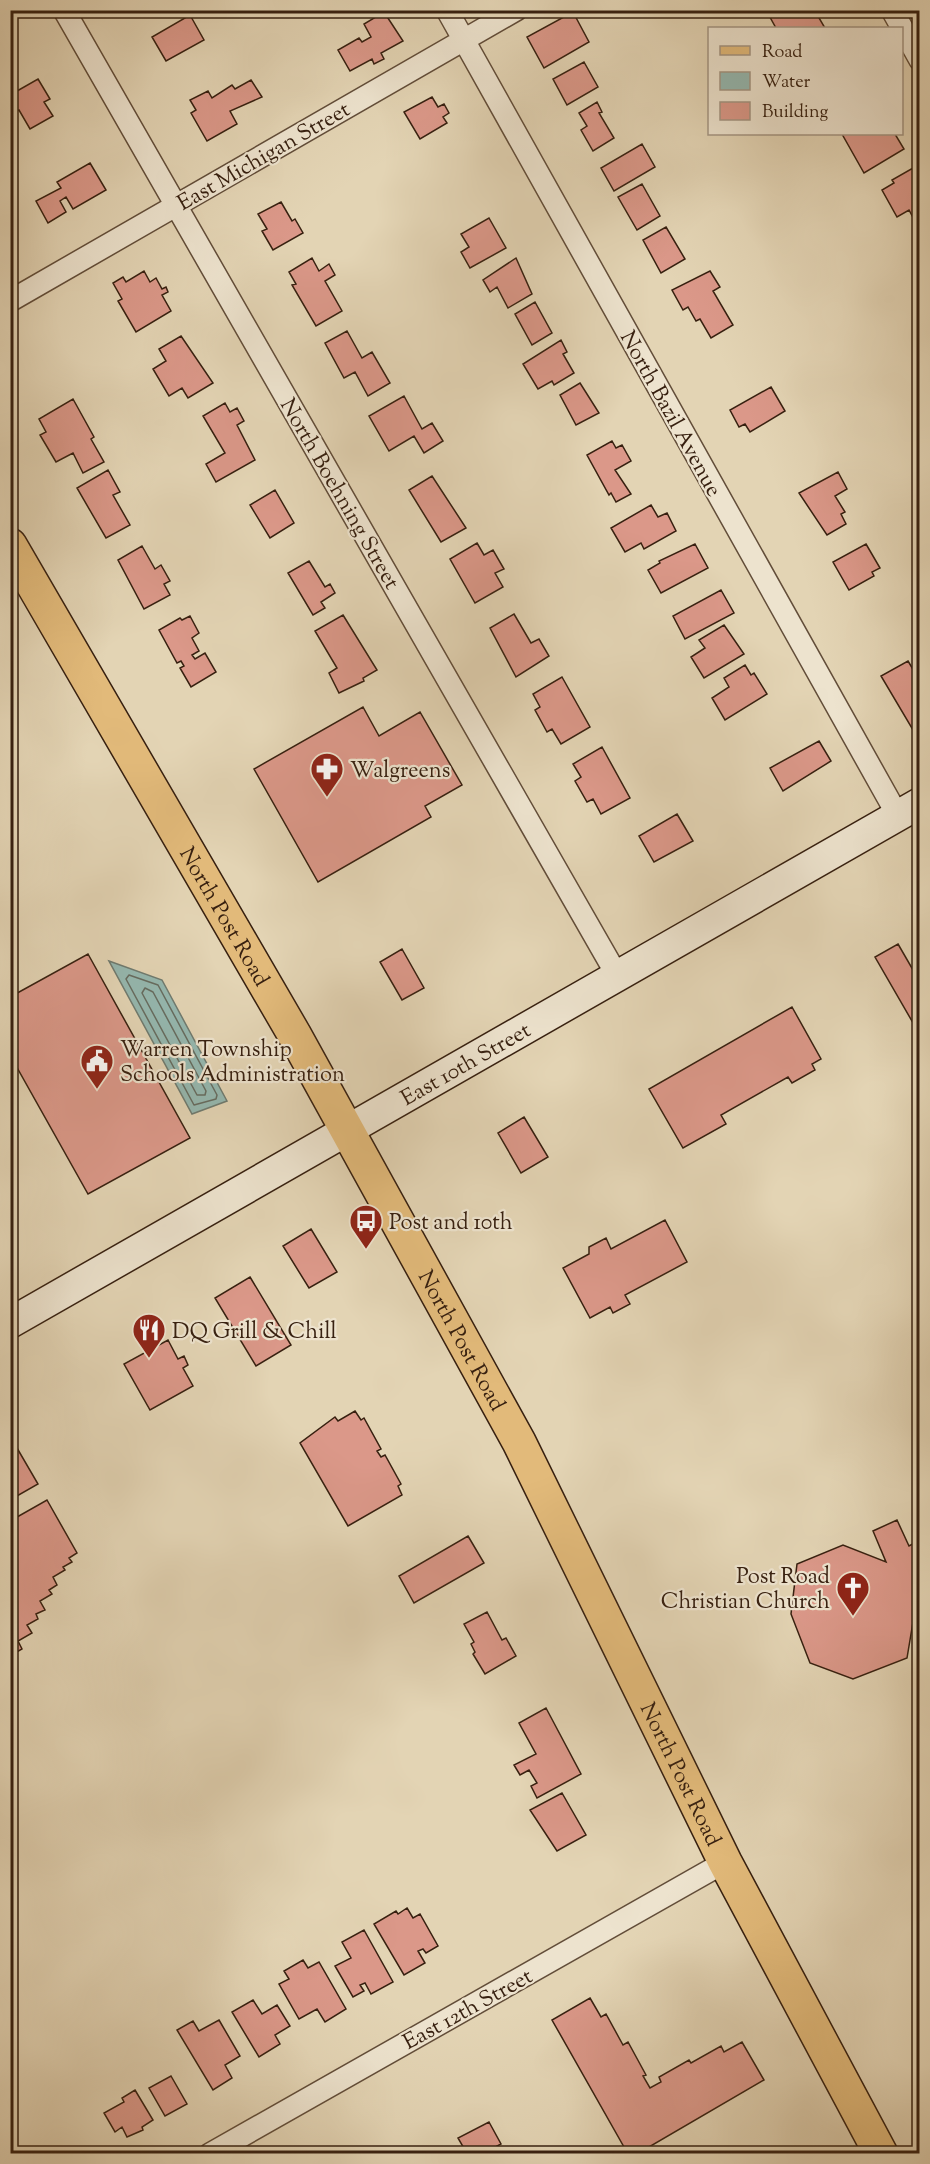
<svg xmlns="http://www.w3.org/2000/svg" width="930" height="2164" font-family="'Sorts Mill Goudy',serif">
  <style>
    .water { fill: #95b8b0; stroke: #6f7b70; stroke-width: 1.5 }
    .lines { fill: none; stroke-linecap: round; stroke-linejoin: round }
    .shore { stroke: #666c60; stroke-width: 1.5 }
    .building { fill: #db9889; stroke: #372010; stroke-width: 1.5 }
    .street-casing { stroke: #624d39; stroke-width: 24 }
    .secondary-casing { stroke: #372010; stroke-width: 33 }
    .primary-casing { stroke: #372010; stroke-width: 36 }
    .street { stroke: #ede3ce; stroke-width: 21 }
    .secondary { stroke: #ede3ce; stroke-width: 30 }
    .primary { stroke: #e2ba7a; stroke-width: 33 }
    .labels { text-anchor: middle; stroke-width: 4.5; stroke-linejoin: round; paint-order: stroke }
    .street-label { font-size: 22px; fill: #372010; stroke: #ede3ce }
    .poi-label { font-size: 22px; fill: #372010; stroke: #ede3ce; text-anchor: start }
  </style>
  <rect width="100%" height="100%" fill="#e3d4b4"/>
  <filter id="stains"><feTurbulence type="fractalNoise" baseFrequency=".00333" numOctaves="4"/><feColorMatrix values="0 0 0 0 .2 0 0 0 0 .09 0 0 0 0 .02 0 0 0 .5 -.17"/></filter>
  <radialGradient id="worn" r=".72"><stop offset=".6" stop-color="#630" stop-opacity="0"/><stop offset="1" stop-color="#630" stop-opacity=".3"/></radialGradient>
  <path class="water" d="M109,961L162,980L227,1101L192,1114Z"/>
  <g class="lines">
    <path class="shore" d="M129,975L158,985L217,1095L216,1099L194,1105L126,979Z
      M145,988L153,992L206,1091L205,1095H197L142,993Z"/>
  </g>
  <path class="building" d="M766,10H809L811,14L815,11L825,28H776Z
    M384,12L403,41L381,53L384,59L374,64L372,59L350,71L338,50L359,38L362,42L371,37L364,24Z
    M573,12L589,42L544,68L527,37Z
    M190,15L204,40L166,61L152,37Z
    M584,62L598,87L567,105L553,79Z
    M38,79L50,99L44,102L53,116L30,129L19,110L14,112L10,106V95Z
    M251,80L262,97L230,111L237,124L207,141L191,113L196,110L190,100L208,91L212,98L232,85L235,89Z
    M432,97L438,107L444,104L449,113L443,117L447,123L420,139L404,112Z
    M597,102L602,112L599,113L614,138L593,151L581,130L587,126L579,113Z
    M842,134H895L904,149L864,173Z
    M642,144L655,167L614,191L601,168Z
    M90,163L106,190L73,209L66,197L60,201L66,212L48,223L36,201L61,188L57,182Z
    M913,168L920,179L918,227L909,210L897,217L882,190L894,183L892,180Z
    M642,184L660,216L637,230L618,197Z
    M281,202L292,221L295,219L303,233L273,250L262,231L267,229L258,214Z
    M489,218L506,248L470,268L461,252L469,247L461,234Z
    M666,227L685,259L661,273L643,240Z
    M312,258L319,271L329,264L335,275L325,281L342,311L316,326L292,285L296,284L289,272Z
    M516,258L532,294L508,308L497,287L490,292L483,280Z
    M920,262V275L914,265Z
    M144,271L150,282L156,278L162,289L166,287L168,292L162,295L171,311L136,332L118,301L122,299L113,283L123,277L126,282Z
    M710,271L720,287L713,291L733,325L711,338L700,319L696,321L688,307L683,310L672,290Z
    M535,302L552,333L532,345L515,314Z
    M347,331L362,358L372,352L390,383L368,396L355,372L344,378L325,343Z
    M181,336L213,383L188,398L182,388L169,396L153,369L166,361L159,349Z
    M561,340L567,352L563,354L574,373L554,385L552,381L538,389L523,364Z
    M580,383L599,413L576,425L560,395Z
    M771,387L785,411L750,432L745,424L739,427L730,410Z
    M404,396L422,429L432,423L443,441L424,453L414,436L389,451L369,416Z
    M73,399L94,437L91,439L104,462L83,473L73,453L56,462L40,435L46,432L39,419Z
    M225,403L230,412L237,408L244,421L237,425L255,460L216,482L206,464L225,453L203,416Z
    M612,441L616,448L622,445L631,461L615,470L631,494L616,502L611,493L609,495L587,455Z
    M108,470L120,492L113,495L130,525L106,538L77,488Z
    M838,472L847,489L835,496L845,512L841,514L846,524L827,535L799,493Z
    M432,476L466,528L441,542L409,490Z
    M275,490L294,523L270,538L250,505Z
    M651,505L658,517L667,513L676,531L644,549L641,543L625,552L611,528Z
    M477,543L484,555L493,550L504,569L495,573L503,587L475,603L450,559Z
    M695,544L708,568L661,593L648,570L660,563L659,561Z
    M866,544L880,568L872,572L874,576L849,590L833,562Z
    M142,546L155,569L161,565L170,581L164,584L170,595L144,609L118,560Z
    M309,561L325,587L330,584L335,593L321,602L325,608L313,615L288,573Z
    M721,590L734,613L685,639L673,616Z
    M514,614L531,643L539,639L549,656L516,677L490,628Z
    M343,615L377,670L363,678L364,681L339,693L329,673L337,668L315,631Z
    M190,616L199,633L192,638L199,651L192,655L195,659L205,653L216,672L191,687L180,668L184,666L181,661L177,663L159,630L180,618L182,620Z
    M724,625L744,654L704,678L691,657L705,648L699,640Z
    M908,661L920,681V726L913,730L881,676Z
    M745,665L751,675L754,673L767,694L725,720L712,698L729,687L724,678Z
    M562,677L590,727L561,744L552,729L547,732L535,710L540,707L533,694Z
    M363,707L379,736L420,712L462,785L425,806L431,817L318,882L254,769Z
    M819,741L831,761L783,791L770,768Z
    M602,747L630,798L601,814L593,799L587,802L575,781L581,777L573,764Z
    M677,814L693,841L654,862L639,836Z
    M898,944L920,982V1035L875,957Z
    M402,949L424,988L402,1000L380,962Z
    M88,954L190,1138L88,1194L10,1055V997Z
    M792,1007L821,1059L812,1064L815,1070L792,1083L788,1077L721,1115L726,1124L683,1148L649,1089Z
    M524,1117L548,1157L521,1173L498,1133Z
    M665,1220L687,1262L625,1295L630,1304L613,1313L610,1307L590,1318L563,1268L589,1254V1247L606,1238L611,1249Z
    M311,1229L337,1272L309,1288L283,1246Z
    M250,1277L291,1345L256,1366L215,1298Z
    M168,1340L178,1359L184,1356L188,1365L183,1368L193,1386L150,1410L124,1364Z
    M355,1411L361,1420L364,1418L381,1449L377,1451L381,1457L385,1455L401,1484L398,1486L402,1495L348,1526L300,1443L335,1417L338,1421Z
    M10,1436L38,1484L10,1500Z
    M47,1500L77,1553L69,1558L72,1562L63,1567L65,1570L53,1577L57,1585L49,1590L52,1594L40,1601L45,1610L36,1614L38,1619L27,1625L32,1633L18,1641L22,1649L10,1656V1521Z
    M897,1520L909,1546L920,1540V1603L915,1610L907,1658L853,1679L810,1663L791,1614L797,1564L843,1545L886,1562L873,1531Z
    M468,1536L484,1563L414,1603L399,1576Z
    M487,1612L502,1640L506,1638L516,1656L485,1674L473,1654L475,1652L471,1644L474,1642L464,1624Z
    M546,1708L581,1774L537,1798L531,1786L537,1783L529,1770L520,1775L514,1765L536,1754L519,1723Z
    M562,1793L586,1835L557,1851L530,1810Z
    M407,1908L413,1918L420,1914L438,1946L426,1953L423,1949L418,1951L425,1963L404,1975L374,1924L396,1911L398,1914Z
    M364,1930L393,1982L371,1994L365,1983L360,1985L364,1991L353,1997L335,1966L351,1958L342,1942Z
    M303,1960L308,1968L319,1962L346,2009L325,2022L317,2009L299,2019L279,1984L289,1979L284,1971Z
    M590,1998L601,2017L606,2014L623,2045L628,2042L646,2075L643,2076L650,2088L661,2082L659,2077L689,2060L691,2063L721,2046L724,2052L742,2042L764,2080L637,2154H628L552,2020Z
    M253,2000L262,2014L277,2005L290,2026L275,2035L280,2044L259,2057L232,2012Z
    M219,2020L240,2056L225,2065L232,2078L213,2090L177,2030L193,2021L199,2031Z
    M171,2076L187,2104L165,2116L149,2088Z
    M135,2090L153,2120L142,2127L143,2130L127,2137L122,2127L115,2132L104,2113L124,2102L122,2098Z
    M489,2122L501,2144L497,2146L501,2154H459L465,2150L458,2138Z"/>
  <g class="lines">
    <g class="street-casing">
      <path id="street" d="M64,10L618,977
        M447,10L898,816
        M892,10L920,60
        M10,301L516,10
        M210,2154L725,1862"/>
    </g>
    <g class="secondary-casing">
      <g id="secondary">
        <path id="s1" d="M10,1323L920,803"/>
      </g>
    </g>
    <g class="primary-casing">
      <g id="primary">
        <path id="s2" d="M10,545L294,1034L519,1442L725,1862L881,2154"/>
      </g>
    </g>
    <use href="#street" class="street"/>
    <use href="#secondary" class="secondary"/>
    <use href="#primary" class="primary"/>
  </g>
  <defs>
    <g id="pharmacy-pin" transform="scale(1.725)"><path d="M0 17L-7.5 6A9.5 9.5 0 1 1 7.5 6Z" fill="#8f2418" stroke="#ede3ce"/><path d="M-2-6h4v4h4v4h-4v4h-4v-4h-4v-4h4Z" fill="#fff"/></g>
    <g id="civic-pin" transform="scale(1.725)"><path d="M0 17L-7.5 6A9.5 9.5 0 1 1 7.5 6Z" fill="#8f2418" stroke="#ede3ce"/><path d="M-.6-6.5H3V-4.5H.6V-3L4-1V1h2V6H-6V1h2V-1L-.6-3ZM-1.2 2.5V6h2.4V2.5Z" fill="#fff"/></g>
    <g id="bus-pin" transform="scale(1.725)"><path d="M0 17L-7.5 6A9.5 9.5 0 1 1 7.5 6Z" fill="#8f2418" stroke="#ede3ce"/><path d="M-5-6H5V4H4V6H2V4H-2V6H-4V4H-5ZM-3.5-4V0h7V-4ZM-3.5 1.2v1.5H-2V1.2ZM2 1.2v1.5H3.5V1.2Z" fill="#fff"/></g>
    <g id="restaurant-pin" transform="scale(1.725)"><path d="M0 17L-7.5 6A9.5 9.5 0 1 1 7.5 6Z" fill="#8f2418" stroke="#ede3ce"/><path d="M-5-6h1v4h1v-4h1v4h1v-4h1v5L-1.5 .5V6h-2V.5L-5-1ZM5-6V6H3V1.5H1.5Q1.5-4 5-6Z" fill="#fff"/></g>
    <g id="church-pin" transform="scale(1.725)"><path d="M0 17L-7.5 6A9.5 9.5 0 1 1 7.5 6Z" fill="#8f2418" stroke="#ede3ce"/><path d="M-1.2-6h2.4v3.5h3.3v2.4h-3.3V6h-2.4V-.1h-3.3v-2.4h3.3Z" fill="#fff"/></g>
  </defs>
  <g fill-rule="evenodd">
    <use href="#pharmacy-pin" x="327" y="769"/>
    <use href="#civic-pin" x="97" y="1061"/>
    <use href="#bus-pin" x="366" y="1221"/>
    <use href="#restaurant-pin" x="149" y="1330"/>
    <use href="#church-pin" x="853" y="1588"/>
  </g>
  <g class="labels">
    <g class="street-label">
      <text transform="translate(263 155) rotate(-30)" y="8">East Michigan Street</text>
      <text transform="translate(672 413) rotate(61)" y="8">North Bazil Avenue</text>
      <text transform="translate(341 493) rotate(60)" y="8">North Boehning Street</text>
      <text dy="8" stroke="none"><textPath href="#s2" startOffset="429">North Post Road</textPath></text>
      <text dy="8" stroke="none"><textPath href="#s1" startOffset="524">East 10th Street</textPath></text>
      <text dy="8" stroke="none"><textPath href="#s2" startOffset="915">North Post Road</textPath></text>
      <text dy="8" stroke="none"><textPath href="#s2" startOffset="1401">North Post Road</textPath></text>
      <text transform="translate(467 2008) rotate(-29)" y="8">East 12th Street</text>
    </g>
    <g class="poi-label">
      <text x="350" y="777">Walgreens</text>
      <text x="120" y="1056">Warren Township<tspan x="120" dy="25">Schools Administration</tspan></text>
      <text x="389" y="1229">Post and 10th</text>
      <text x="172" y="1338">DQ Grill &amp; Chill</text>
      <text x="830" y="1583" text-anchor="end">Post Road<tspan x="830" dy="25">Christian Church</tspan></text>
    </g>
  </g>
  <rect width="930" height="2164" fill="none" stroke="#e3d4b4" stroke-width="36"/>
  <rect x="12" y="12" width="906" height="2140" fill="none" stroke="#372010" stroke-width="3"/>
  <rect x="18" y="18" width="894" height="2128" fill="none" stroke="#372010" stroke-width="1.5"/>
  <rect x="708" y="27" width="195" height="108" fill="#ede3ce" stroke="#a49582" stroke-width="1.5"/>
  <rect x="720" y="46" width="30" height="9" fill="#e2ba7a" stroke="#a49582" stroke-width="1.5"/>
  <text x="762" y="57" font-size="18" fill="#372010">Road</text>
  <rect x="720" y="72" width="30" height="18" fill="#95b8b0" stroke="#a49582" stroke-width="1.5"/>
  <text x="762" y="87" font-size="18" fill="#372010">Water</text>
  <rect x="720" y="102" width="30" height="18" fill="#db9889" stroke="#a49582" stroke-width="1.5"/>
  <text x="762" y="117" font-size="18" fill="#372010">Building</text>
  <rect width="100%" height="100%" filter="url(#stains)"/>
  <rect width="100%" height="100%" fill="url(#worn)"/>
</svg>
